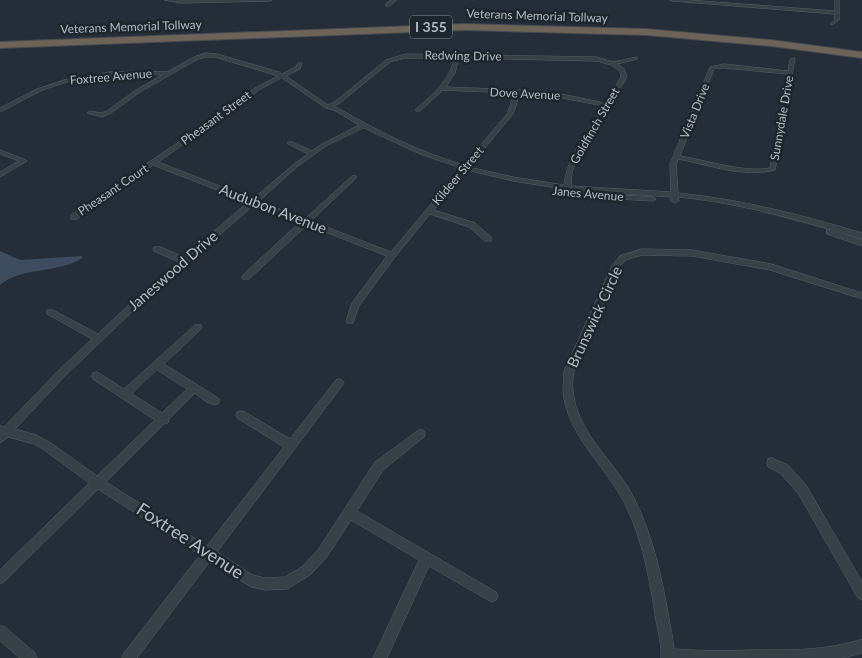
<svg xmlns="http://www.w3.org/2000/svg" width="862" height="658" font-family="Lato,sans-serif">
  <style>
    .green { fill: #2a3c3b }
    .water { fill: #3d4d5f }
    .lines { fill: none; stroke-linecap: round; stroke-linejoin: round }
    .street-casing { stroke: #565e66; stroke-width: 1 }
    .highway-casing { stroke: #434b53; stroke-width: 2 }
    .street { fill: #384048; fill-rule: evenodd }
    .highway { fill: #6d6356; fill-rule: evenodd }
    .labels { text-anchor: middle; stroke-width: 5; stroke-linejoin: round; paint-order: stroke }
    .far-street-label { font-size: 12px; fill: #b3bbc4; stroke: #1d252d }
    .shield { fill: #1d252d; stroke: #868e97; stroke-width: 1 }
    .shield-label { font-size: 14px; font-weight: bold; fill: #b3bbc4 }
    .street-label { font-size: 15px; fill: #b3bbc4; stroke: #1d252d }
    .near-street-label { font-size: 18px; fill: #b3bbc4; stroke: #1d252d }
  </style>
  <rect width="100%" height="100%" fill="#252e38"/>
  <path class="green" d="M689,199L786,217L862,239L775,216Z"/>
  <path class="water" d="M0,251L20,260L82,256V258C58,274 23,266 0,285Z"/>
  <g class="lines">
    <g class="street-casing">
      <path id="street" d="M165,0H272L270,1L181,3Z
        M392,0H397L390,6H386V4Z
        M670,0H688L835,11V0H839V20L832,25L830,24L835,20V14L672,1Z
        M206,53L217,54L279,72L282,74L296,67L298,63H302L300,69L286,76L328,105L336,101L386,60L406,54L597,57L613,62L637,57V59L617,64L624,69L627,77L578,158L572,172L571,186L671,192L670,164L710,67L724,64L788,71L790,59L795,58L775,170C744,178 709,165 678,159L676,164L678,193C740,199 802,215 862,233V239C802,221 741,203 678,197L679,201L675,203L671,201V197L571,190L567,193H565L564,189L513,181L467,170L434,210L475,223L491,237L492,239L491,241H485L469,227L430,214L395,257L359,306L353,323H347L346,321L352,303L387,256L307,225L249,279H243L242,277L243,275L300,222L254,205L139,305L65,376L15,429L36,435L51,443L97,476L155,420L93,379L91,376L93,373L96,372L99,373L124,389L195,325H201L202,327L201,329L164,364L218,398L220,401L218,404C211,407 201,398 195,393L169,419L168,423L164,424L106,482L207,546L284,447L237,418L236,415L237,412L241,411L245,412L290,439L336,380L339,379L342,380L344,383L342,386L217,552L253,575L265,578L285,577L302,567L318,550L375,462L420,429L424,431L425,434L424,437L383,470L357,511L496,592L498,596L496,600L492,602L488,600L429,566L387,658H373L419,560L351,520L326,558L310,575L287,589L265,590L251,587L210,561L137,658H122L124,653L200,555L98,489L4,582L0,584V570L89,483L43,449L34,444L8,437L0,443V425L4,427L59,370L92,339L47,314L46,312L47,310H53L98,334L133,301L179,262L154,251L153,249L154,247H160L184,257L248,202L153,165L77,219H71V215L226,110L255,88L278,76L215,57H206L198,59L140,92L111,113L102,117L87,113L90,111L101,113L107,111L136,90L162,75C122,72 79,75 41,91C27,97 14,106 0,112V108L37,89L64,80L110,72L140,71L167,72L194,57ZM406,58H454C450,81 433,94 416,109V111H420L443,90L512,93L511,103L507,114L464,165C419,152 378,131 338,108L333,107L340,103L390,62ZM459,58L597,61L611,65L620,71L621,77L605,103L546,91L446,87L455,73ZM724,68L788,74L770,168C745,173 705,160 680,156L714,69ZM282,78L326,108L334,110L359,125L322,144L312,151L292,142H288V144L308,154L294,164L253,199L158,162L230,112L259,90ZM518,94L546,95L604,106C588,131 567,156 564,185L513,177L469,167L513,114L517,103ZM364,128L420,154L461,168L391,252L311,221L356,178V176H352L305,219L259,201L298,166L326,146ZM157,370L187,389L162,413L132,394Z
        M0,150L26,160L27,161L0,177V172L19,161L0,154Z
        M581,193L653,197L656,199L653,201L583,197L580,195Z
        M827,230H833L862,240V246L827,234Z
        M642,249L692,250L771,264L862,293V299L770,270L692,256L642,255L626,260L619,267L574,371C573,377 572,384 573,390C576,433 616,462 634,498C653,536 662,578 669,619C671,629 673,639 674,649C700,651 726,651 751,650C789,650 826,651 862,639V653L842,658H661C662,645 658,633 656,620C650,582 643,541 626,506C607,467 566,435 563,390C563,384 564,377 564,371L612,266L620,256Z
        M772,458L788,465L806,485L862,582V600L858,598L798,493L780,473L768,467L767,463L768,459Z
        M0,626L5,627L35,653L37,658H20L0,641Z"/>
    </g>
    <g class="highway-casing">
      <path id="highway" d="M465,24L646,29L771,40L862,52V58L771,46L646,35L465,30L0,48V42Z"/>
    </g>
    <use href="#street" class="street"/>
    <use href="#highway" class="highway"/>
  </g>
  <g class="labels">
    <g class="far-street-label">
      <text transform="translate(537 16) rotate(2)" y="4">Veterans Memorial Tollway</text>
      <text transform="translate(131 27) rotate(-2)" y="4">Veterans Memorial Tollway</text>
      <text transform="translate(463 56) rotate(1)" y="4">Redwing Drive</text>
      <text transform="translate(111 77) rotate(-5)" y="4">Foxtree Avenue</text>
      <text transform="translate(525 94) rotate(3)" y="4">Dove Avenue</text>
      <text transform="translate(695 111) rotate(-68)" y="4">Vista Drive</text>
      <text transform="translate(216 118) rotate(-36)" y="4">Pheasant Street</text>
      <text transform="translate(782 118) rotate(-80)" y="4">Sunnydale Drive</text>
      <text transform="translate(595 126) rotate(-60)" y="4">Goldfinch Street</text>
      <text transform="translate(458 176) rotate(-50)" y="4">Kildeer Street</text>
      <text transform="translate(113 190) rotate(-34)" y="4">Pheasant Court</text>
      <text transform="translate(588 194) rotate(5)" y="4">Janes Avenue</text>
    </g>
    <rect class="shield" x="410" y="15.5" width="42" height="23" rx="4"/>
    <g class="shield-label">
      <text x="431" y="32">I 355</text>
    </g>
    <g class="street-label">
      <text transform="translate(273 209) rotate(21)" y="5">Audubon Avenue</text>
      <text transform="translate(173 271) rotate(-41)" y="5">Janeswood Drive</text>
      <text transform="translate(595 317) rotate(-65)" y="5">Brunswick Circle</text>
    </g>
    <g class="near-street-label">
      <text transform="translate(190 541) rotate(33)" y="6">Foxtree Avenue</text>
    </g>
  </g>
</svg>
